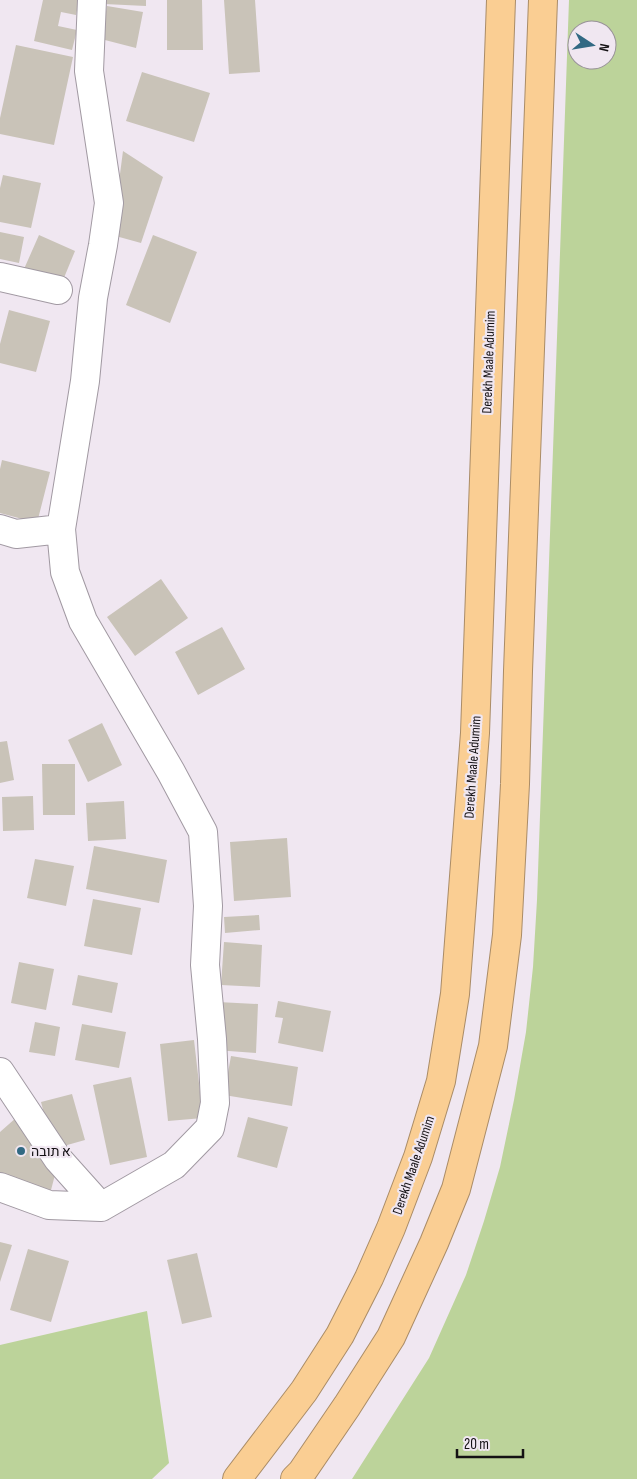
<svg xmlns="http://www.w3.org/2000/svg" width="637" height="1479" font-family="'Sofia Sans Condensed',Heebo,sans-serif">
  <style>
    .green { fill: #bcd39a; fill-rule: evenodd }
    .building { fill: #c9c3b8 }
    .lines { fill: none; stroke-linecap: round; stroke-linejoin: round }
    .minor-casing { stroke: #a199a2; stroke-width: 30 }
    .highway-casing { stroke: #aa8c67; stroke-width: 30 }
    .minor { stroke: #fff; stroke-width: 28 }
    .highway { stroke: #face93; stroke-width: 28 }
    .poi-dot { fill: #316983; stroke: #f0e7f1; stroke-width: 2 }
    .labels { text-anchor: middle; stroke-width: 4.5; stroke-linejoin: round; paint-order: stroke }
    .street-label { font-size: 14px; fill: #141114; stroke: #f0e7f1 }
    .poi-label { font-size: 14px; fill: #141114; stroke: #f0e7f1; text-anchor: start }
  </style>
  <rect width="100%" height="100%" fill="#f0e7f1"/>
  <path class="green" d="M569,0H637V1479H352L429,1358L466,1275L484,1221L500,1167L514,1100L526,1032L533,967L537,900ZM577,30H607V60H577Z
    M147,1311L169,1463L152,1479H0V1345Z"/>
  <path class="building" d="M43,0H79L76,15L61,12L58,26L77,30L72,50L34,41Z
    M104,0H146V6L104,4Z
    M167,0H202L203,50H167Z
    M224,0H255L260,72L229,74Z
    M107,6L143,12L136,48L101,39Z
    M16,45L73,57L54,145L0,134V118Z
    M142,72L210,93L194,142L126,121Z
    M123,151L163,177L141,243L112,235Z
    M3,175L41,183L31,228L0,222V188Z
    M0,232L24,237L19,263L0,259Z
    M39,235L75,251L61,285L24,269Z
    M153,235L197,252L170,323L126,305Z
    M9,310L50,321L36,372L0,363V344Z
    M2,460L50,472L37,523L0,513V469Z
    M161,579L188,618L135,656L107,617Z
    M222,627L245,669L198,695L175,652Z
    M102,723L122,765L88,782L68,740Z
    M7,741L14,780L0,783V742Z
    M42,764H75V815H43Z
    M33,796L34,830L3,831L2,797Z
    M124,801L126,839L88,841L86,803Z
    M287,838L291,897L234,901L230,842Z
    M94,846L167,860L159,903L86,889Z
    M35,859L74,866L66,906L27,898Z
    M93,899L141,908L132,955L84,946Z
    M259,915L260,930L225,933L224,917Z
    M224,942L262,945L260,987L221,985Z
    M19,962L54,969L46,1010L11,1003Z
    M78,975L118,983L112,1013L72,1005Z
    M278,1001L331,1011L323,1052L278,1043L283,1018L275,1017Z
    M218,1002L258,1004L256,1053L215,1050Z
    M35,1022L60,1027L55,1056L29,1052Z
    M82,1024L126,1032L119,1068L75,1060Z
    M194,1040L203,1118L168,1121L160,1044Z
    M231,1056L298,1067L292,1106L224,1095Z
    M131,1077L147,1157L110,1165L93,1085Z
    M72,1094L85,1140L53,1149L41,1102Z
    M17,1117L56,1171L51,1190L30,1194L0,1178V1132Z
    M248,1117L288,1127L277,1168L237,1157Z
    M0,1242L12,1245L0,1282Z
    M28,1249L69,1261L51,1322L10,1310Z
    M197,1253L212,1317L182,1324L167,1260Z"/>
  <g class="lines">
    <g class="minor-casing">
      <path id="minor" d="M92,0L89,71L109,203L103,245L93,298L85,381L61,529L65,572L83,621L171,772L203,832L208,906L205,965L212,1039L215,1103L210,1128L174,1165L101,1207
        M0,277L58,290
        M0,529L16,534L61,529
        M0,1072L58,1159L101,1207
        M0,1187L49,1205L101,1207"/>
    </g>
    <g class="highway-casing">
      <path id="highway" d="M237,1479L304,1391L340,1335L369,1278L391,1228L418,1157L441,1081L455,994L475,733L501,0
        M295,1479L302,1472L347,1406L391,1337L434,1243L456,1189L493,1046L507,935L515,784L518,671L543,0"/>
    </g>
    <use href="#minor" class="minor"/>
    <use href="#highway" class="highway"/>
  </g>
  <circle class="poi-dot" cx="21" cy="1151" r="5"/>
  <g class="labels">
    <g class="street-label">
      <text transform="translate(488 362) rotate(-88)" y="5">Derekh Maale Adumim</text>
      <text transform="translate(472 767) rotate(-86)" y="5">Derekh Maale Adumim</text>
      <text transform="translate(413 1165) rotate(-71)" y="5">Derekh Maale Adumim</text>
    </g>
    <g class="poi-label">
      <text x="31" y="1156">א תובה</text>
    </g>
  </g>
  <g transform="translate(592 45) rotate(102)"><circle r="24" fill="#f0e7f1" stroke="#989199"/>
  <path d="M0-4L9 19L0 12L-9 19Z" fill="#316983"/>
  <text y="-8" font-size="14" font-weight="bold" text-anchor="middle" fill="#141114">N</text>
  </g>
  <path d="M457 1449v8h66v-8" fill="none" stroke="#141114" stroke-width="2.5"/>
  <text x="464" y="1449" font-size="15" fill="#141114" stroke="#f0e7f1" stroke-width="4" paint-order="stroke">20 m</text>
</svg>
